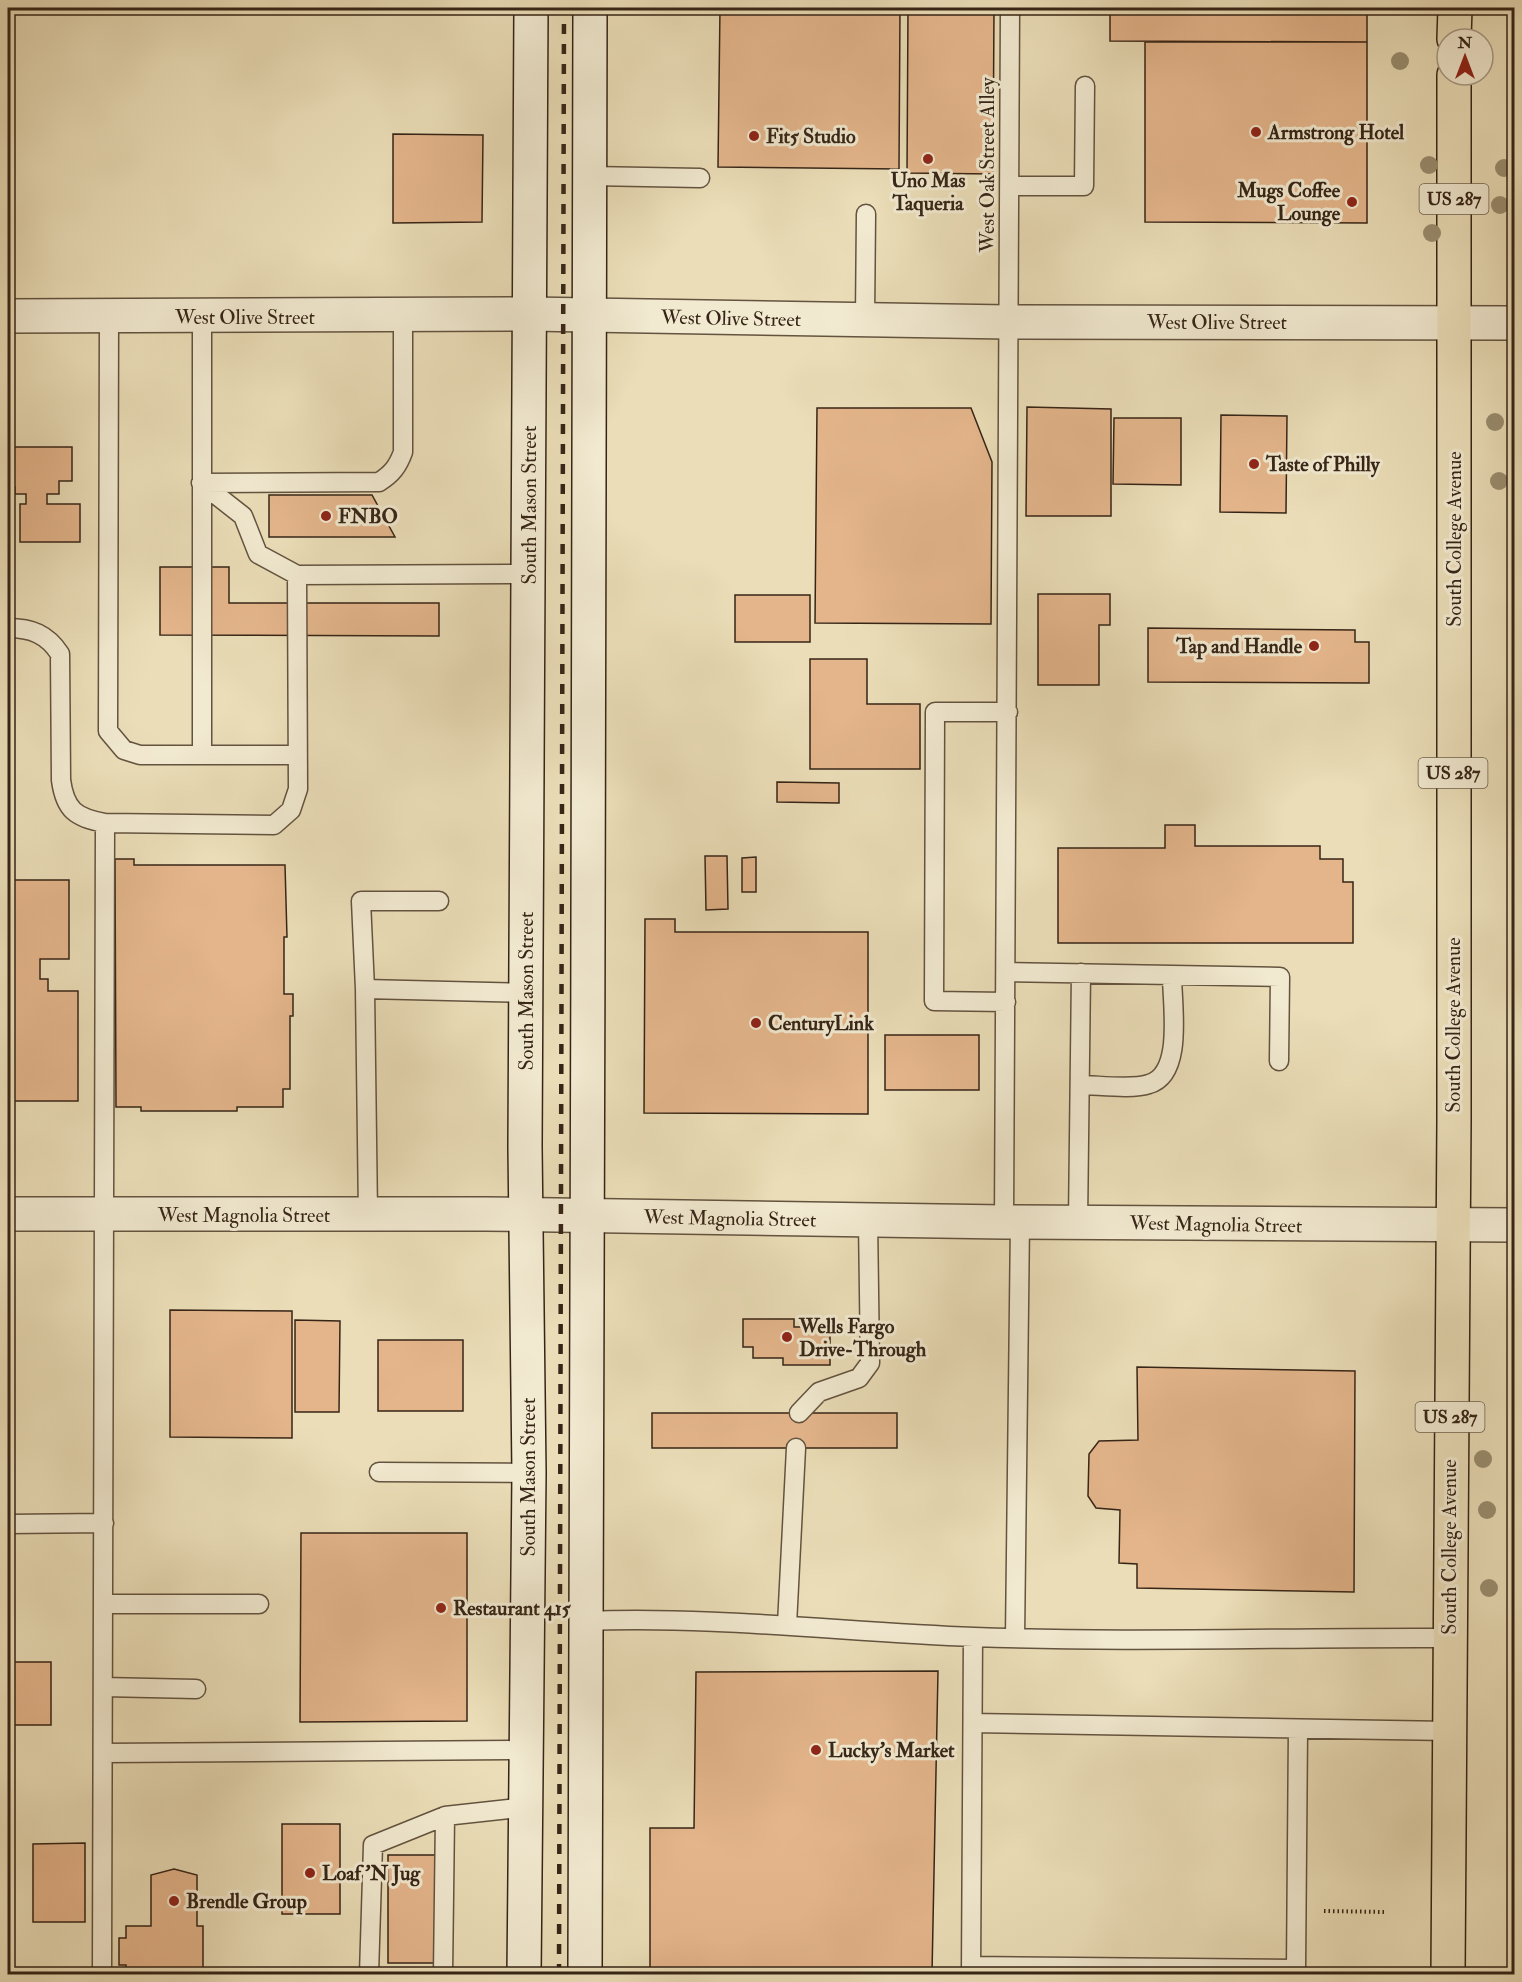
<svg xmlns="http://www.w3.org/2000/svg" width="1522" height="1982" font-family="'IM FELL Double Pica',serif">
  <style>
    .building { fill: #e4b58b; stroke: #362517; stroke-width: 1.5 }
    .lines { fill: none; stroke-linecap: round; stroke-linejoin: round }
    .lane-casing { stroke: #63533f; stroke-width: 21 }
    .street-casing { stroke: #63533f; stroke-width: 36 }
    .secondary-casing { stroke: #362517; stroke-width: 36 }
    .highway-casing { stroke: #362517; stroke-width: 36 }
    .path { stroke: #362517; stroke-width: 4; stroke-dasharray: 1.5 3; stroke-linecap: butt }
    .lane { stroke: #f1e9d0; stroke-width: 18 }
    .street { stroke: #f1e9d0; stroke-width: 33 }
    .secondary { stroke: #f1e9d0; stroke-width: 33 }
    .highway { stroke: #eaddb7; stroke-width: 33 }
    .rail { stroke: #362517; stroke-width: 4.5; stroke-dasharray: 10 10; stroke-linecap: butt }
    .tree { fill: #998d6f }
    .poi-dot { fill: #8f2418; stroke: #f1e9d0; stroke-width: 2 }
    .labels { text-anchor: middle; stroke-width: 6; stroke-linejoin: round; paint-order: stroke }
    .shield { fill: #f1e9d0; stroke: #6e604e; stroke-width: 1.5 }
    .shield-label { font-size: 18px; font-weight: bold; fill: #362517 }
    .poi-label { font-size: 20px; font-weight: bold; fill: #362517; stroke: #f1e9d0; text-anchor: start }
    .street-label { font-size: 20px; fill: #362517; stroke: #f1e9d0 }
  </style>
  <rect width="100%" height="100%" fill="#eaddb7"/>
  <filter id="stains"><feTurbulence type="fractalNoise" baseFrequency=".00333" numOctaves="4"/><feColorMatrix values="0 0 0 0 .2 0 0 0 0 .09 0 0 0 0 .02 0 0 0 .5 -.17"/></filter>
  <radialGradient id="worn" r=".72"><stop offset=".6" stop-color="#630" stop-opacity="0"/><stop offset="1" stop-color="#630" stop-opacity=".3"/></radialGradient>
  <path class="building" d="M720,8H900L899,169L718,167Z
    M908,8H994L993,174L907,173Z
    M1110,8H1367V42L1110,41Z
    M1145,42H1367V223L1145,222Z
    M393,134L483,135L482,222L393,223Z
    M1027,407L1111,409V516H1026Z
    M817,408H971L992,462L991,624L815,623Z
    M1221,415L1287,416L1286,513L1220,512Z
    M1114,418H1181V485L1113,484Z
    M8,447H72V481H59V494H47V504H80V542H20V504H26V494H15V487H8Z
    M269,495H372L395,537H269Z
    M160,567H229V603H439V636L160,635Z
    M1038,594H1110V625H1099V685H1038Z
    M735,595H810V642H735Z
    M1148,628L1355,630V642H1369V683L1148,682Z
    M810,659H867V704H920V769H810Z
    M777,782L839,783V803L777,802Z
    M1165,825H1195V846H1320V859H1343V882H1353V943H1058V848H1165Z
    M705,856H727L728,909L706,910Z
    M756,857V892H742V858Z
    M115,859H134V865H285L287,937H284V994H293V1016H290V1089H283V1107H237V1111H141V1107H116Z
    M8,880H69V959H40V979H48V991H78V1101H8V979H13V959H8Z
    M645,919H675V932H868V1114L644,1113Z
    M885,1035H979V1090H885Z
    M170,1310L292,1311V1438L170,1437Z
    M743,1319H794V1327H830V1365H783V1358H753V1347H743Z
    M295,1320L340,1321L339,1412H295Z
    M378,1340H463V1411H378Z
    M1137,1367L1355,1371L1354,1592L1137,1588V1564L1119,1563L1120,1510L1096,1508L1088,1496L1089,1454L1099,1441L1138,1440Z
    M652,1413H897V1448H652Z
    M301,1533H467V1721L300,1722Z
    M8,1662H51V1725H8Z
    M938,1671L932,1974H650V1828H694L696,1672Z
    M282,1824H340V1914H282Z
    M85,1843V1922H33V1844Z
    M388,1855H439V1963H388Z
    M174,1869L197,1875V1926H203V1974H126V1965H119V1938H126V1926H151V1875Z"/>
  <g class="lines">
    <g class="lane-casing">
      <path id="lane" d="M590,176L700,178
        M1009,186H1084L1085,86
        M109,317L108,731L124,750L140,755H297
        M202,317V755
        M865,319L866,214
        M201,483L379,482C392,474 398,466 403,452V316
        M297,575L529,574
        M8,628C31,628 47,634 60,654L61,780C65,810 76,818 105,823L274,825L291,810L298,789L297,575L258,554L243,516L201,483
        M439,901H361L365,989L526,993
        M1006,972L1280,977L1279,1061
        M365,989L368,1215
        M1006,1002L934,1001L935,712H1008
        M1080,1085C1098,1085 1132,1090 1149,1084C1184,1074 1172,1005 1172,975
        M1004,1222L1010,8
        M1078,1222L1081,973
        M799,1413L819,1392L859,1378L870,1363L868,1220
        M379,1472L529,1473
        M8,1524L104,1523
        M103,1604H259
        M585,1621C715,1616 844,1632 974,1637C1132,1643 1291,1637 1449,1638
        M787,1625L796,1448
        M1015,1638L1020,1222
        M103,1687L196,1689
        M973,1723L1448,1731
        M103,1753L527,1750
        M445,1816L527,1807
        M971,1966L1296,1969L1298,1729
        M102,1974L105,823
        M369,1974L373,1845L445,1816L443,1974
        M971,1974L973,1637"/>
    </g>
    <g class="street-casing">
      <path id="street" d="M8,316L530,314L1008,322L1514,323
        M8,1214H486L1004,1222L1514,1225"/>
    </g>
    <g class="secondary-casing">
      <path id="secondary" d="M524,1974L529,1473L525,1147L531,8
        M585,1974C582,1319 594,663 590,8"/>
    </g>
    <g class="highway-casing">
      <path id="highway" d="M1454,39L1455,8
        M1448,1974L1454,1120V75"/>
    </g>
    <path class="path" d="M1324,1911L1385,1912"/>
    <use href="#lane" class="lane"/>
    <use href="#street" class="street"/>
    <use href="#secondary" class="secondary"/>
    <use href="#highway" class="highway"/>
    <path class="rail" d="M559,1974L564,8"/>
  </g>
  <g class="tree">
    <circle cx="1400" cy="61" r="9"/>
    <circle cx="1429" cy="165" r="9"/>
    <circle cx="1504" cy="168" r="9"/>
    <circle cx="1500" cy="205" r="9"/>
    <circle cx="1432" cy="233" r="9"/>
    <circle cx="1495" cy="422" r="9"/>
    <circle cx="1499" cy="481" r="9"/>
    <circle cx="1483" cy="1459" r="9"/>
    <circle cx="1487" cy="1510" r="9"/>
    <circle cx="1489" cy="1588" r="9"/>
  </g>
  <g class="poi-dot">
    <circle cx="1256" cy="132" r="6"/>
    <circle cx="754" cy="136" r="6"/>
    <circle cx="928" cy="159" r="6"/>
    <circle cx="1352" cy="202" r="6"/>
    <circle cx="1254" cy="464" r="6"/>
    <circle cx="326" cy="516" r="6"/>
    <circle cx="1314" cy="646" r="6"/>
    <circle cx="756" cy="1023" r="6"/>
    <circle cx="787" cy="1337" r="6"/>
    <circle cx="441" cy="1608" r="6"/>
    <circle cx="816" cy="1750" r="6"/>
    <circle cx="310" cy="1873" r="6"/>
    <circle cx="174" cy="1901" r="6"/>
  </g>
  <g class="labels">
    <g class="shield">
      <rect x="1419.5" y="184" width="69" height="30" rx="4.5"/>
      <rect x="1418.5" y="758" width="69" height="30" rx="4.5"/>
      <rect x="1415.5" y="1402" width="69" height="30" rx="4.5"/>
    </g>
    <g class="shield-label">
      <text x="1454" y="205">US 287</text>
      <text x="1453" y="779">US 287</text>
      <text x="1450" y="1423">US 287</text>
    </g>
    <g class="poi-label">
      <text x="1268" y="139">Armstrong Hotel</text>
      <text x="766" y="143">Fit5 Studio</text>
      <text x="928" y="187" text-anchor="middle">Uno Mas<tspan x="928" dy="23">Taqueria</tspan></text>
      <text x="1340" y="197" text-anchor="end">Mugs Coffee<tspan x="1340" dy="23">Lounge</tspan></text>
      <text x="1266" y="471">Taste of Philly</text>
      <text x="338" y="523">FNBO</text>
      <text x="1302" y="653" text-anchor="end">Tap and Handle</text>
      <text x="768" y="1030">CenturyLink</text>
      <text x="799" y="1333">Wells Fargo<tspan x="799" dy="23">Drive-Through</tspan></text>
      <text x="453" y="1615">Restaurant 415</text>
      <text x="828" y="1757">Lucky's Market</text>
      <text x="322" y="1880">Loaf 'N Jug</text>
      <text x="186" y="1908">Brendle Group</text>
    </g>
    <g class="street-label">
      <text transform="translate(987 165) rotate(-90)" y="7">West Oak Street Alley</text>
      <text x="245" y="324">West Olive Street</text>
      <text transform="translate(731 318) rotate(1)" y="7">West Olive Street</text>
      <text x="1217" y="329">West Olive Street</text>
      <text transform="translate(529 505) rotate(-90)" y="7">South Mason Street</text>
      <text transform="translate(1454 539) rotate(-90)" y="7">South College Avenue</text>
      <text transform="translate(526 991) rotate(-90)" y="7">South Mason Street</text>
      <text transform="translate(1453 1025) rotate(-90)" y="7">South College Avenue</text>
      <text x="244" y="1222">West Magnolia Street</text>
      <text transform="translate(730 1218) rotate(1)" y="7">West Magnolia Street</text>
      <text transform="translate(1216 1224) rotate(1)" y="7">West Magnolia Street</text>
      <text transform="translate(528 1477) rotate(-90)" y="7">South Mason Street</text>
      <text transform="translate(1449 1547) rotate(-90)" y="7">South College Avenue</text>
    </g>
  </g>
  <rect width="1522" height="1982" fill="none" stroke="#eaddb7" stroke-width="30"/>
  <rect x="9" y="9" width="1504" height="1964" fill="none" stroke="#362517" stroke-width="3"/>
  <rect x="15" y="15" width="1492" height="1952" fill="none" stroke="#362517" stroke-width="1.5"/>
  <g transform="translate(1465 57)"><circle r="28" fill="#f1e9d0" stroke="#a69b86" stroke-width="1.5"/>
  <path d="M0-4.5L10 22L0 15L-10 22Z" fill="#8f2418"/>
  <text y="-9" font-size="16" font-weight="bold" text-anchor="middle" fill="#362517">N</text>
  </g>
  <rect width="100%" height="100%" filter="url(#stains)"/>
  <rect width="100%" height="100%" fill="url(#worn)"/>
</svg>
